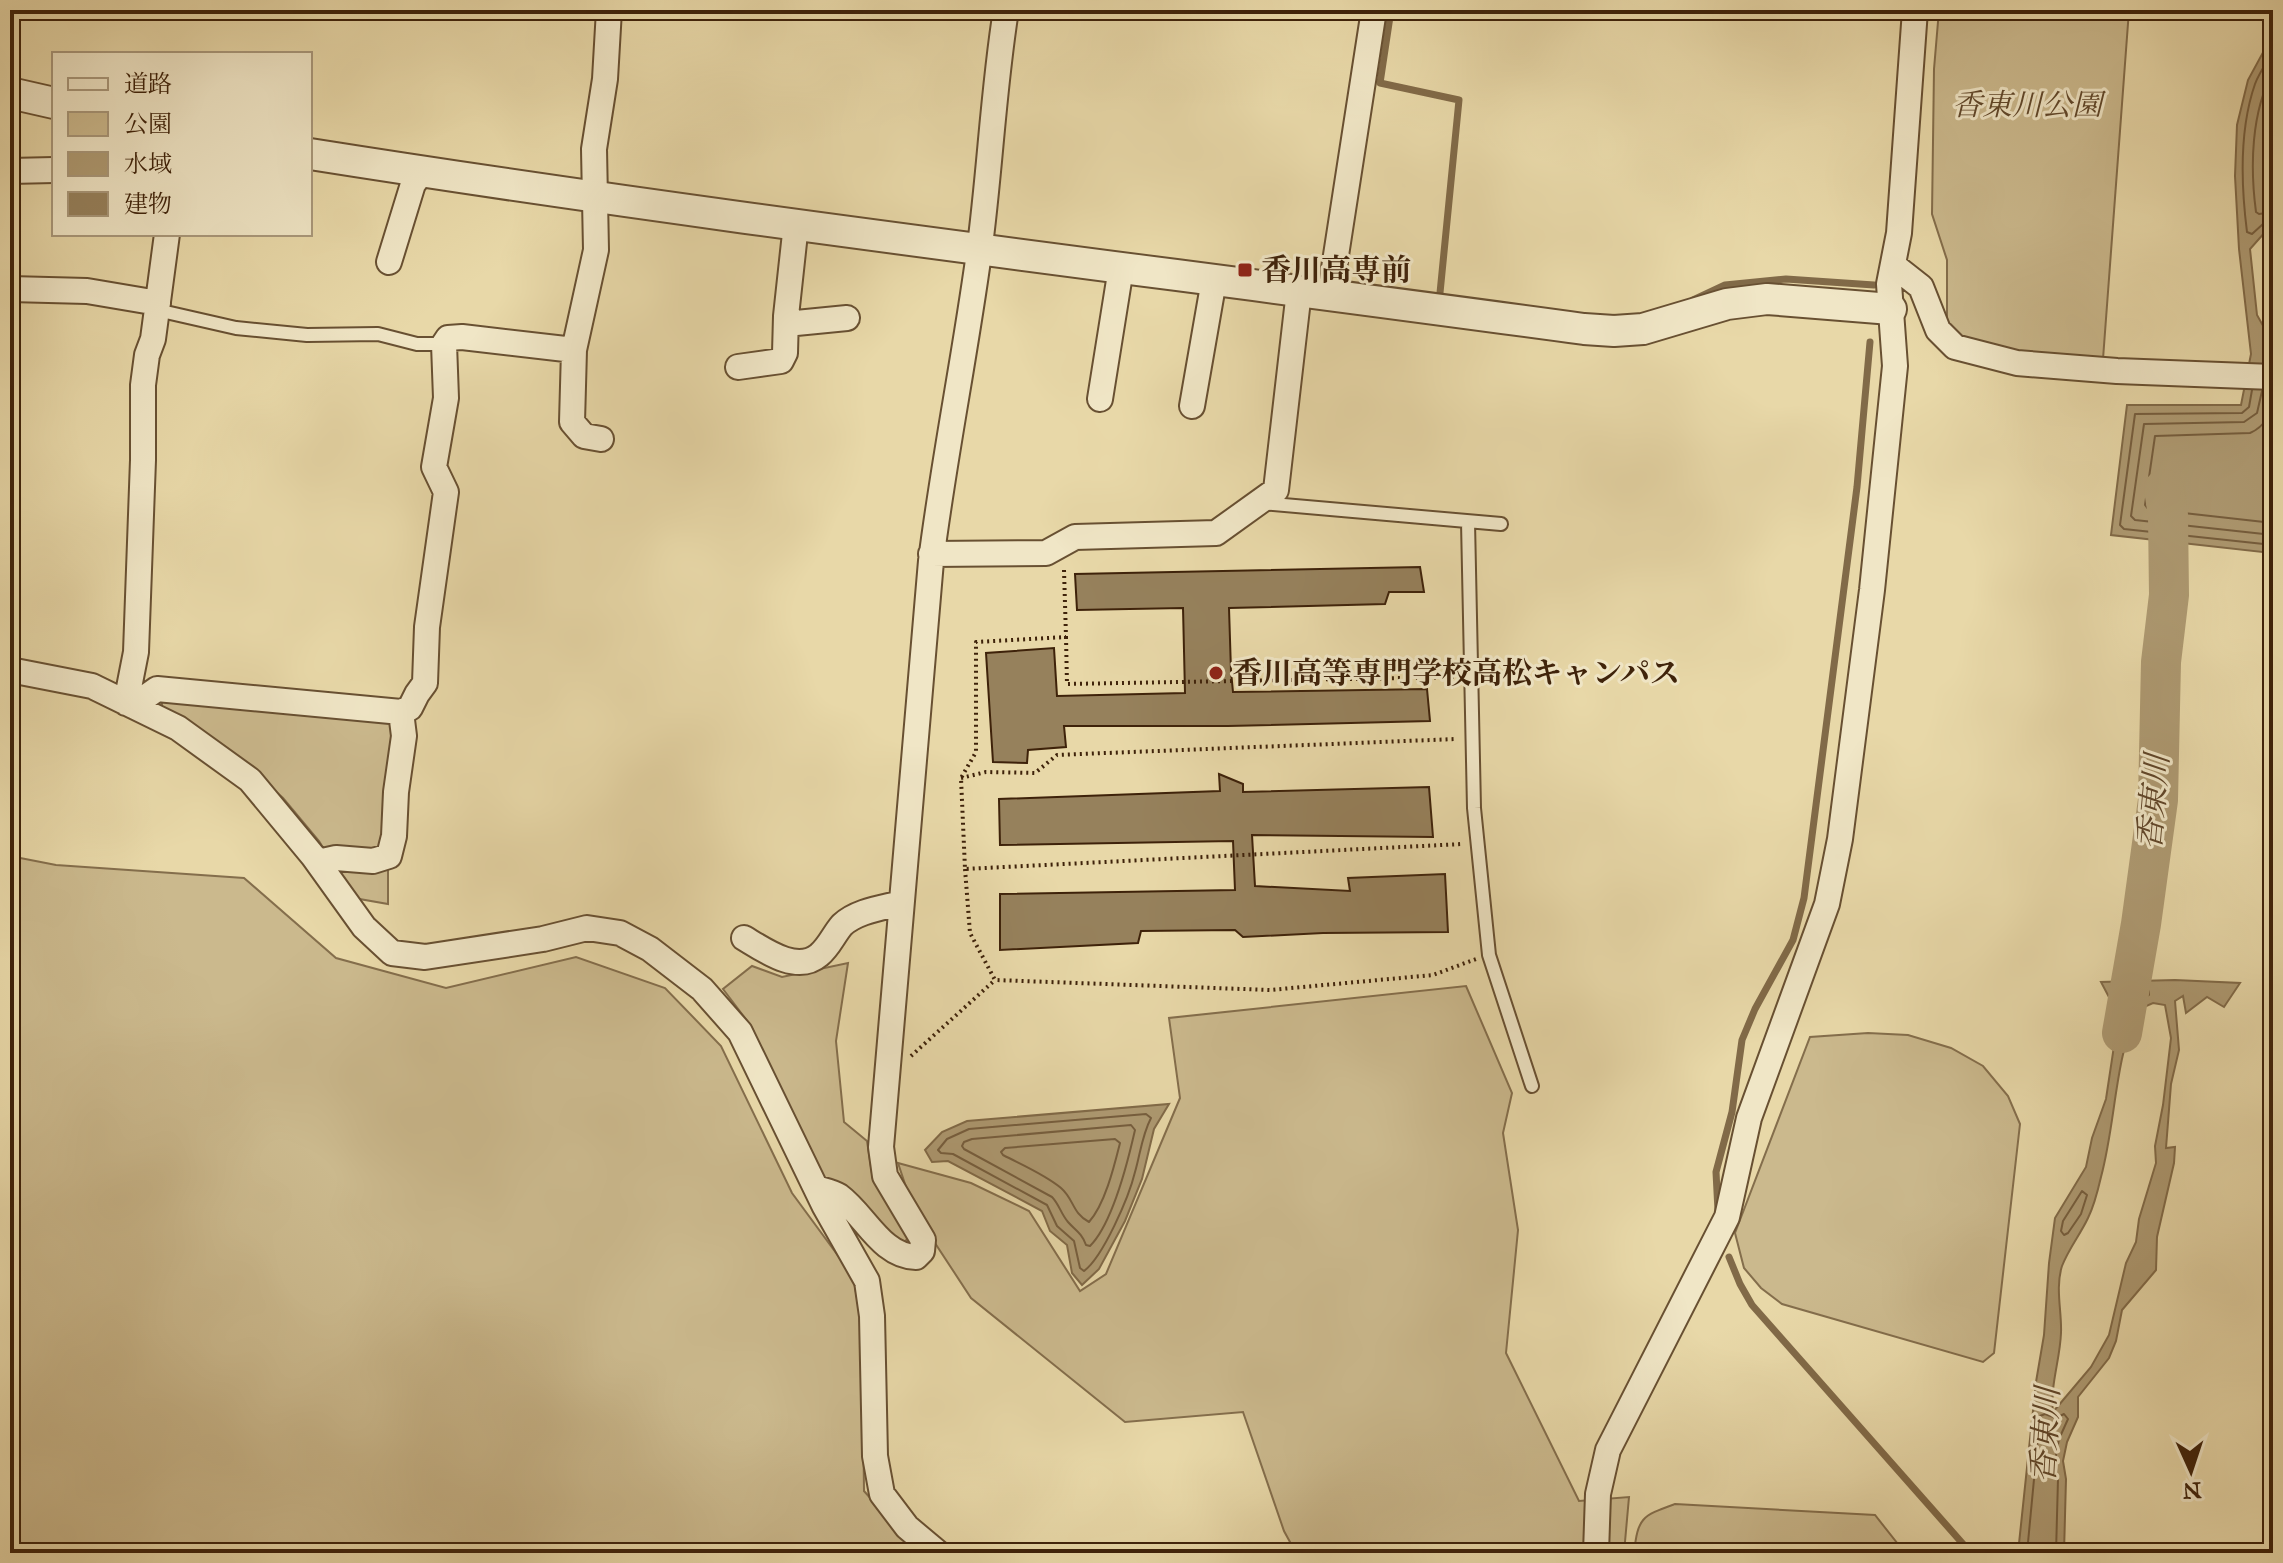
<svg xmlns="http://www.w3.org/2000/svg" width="2283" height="1563" font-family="'IM FELL Great Primer','Noto Serif JP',serif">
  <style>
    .green { fill: #cbb98d; stroke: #846e4c; stroke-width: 2 }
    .water { fill: #ae9a72; stroke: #816a48; stroke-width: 2; fill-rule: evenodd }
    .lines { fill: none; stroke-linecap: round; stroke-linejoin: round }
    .shore { stroke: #765e3e; stroke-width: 2 }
    .stream { stroke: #816a48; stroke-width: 7 }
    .river { stroke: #ae9a72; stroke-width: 40 }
    .building { fill: #96815c; stroke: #3e220a; stroke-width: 2 }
    .service-casing { stroke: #685032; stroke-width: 16 }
    .minor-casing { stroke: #685032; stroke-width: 28 }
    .tertiary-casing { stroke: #685032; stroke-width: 34 }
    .path { stroke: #3e220a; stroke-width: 4; stroke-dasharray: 2 4; stroke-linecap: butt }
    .service { stroke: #f0e6c6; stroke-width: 12 }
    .minor { stroke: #f0e6c6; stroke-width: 24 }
    .tertiary { stroke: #f0e6c6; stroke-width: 30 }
    .poi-dot { fill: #8f2418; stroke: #f0e6c6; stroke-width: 3 }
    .labels { text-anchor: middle; stroke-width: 6; stroke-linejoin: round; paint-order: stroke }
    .park-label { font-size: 30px; font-style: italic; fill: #61482b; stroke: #f0e6c6 }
    .poi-label { font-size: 30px; font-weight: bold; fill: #3e220a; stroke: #f0e6c6; text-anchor: start }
    .water-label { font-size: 32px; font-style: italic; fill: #604629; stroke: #f0e6c6 }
  </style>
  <rect width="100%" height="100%" fill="#e8d8a8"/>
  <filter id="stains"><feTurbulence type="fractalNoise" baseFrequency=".0025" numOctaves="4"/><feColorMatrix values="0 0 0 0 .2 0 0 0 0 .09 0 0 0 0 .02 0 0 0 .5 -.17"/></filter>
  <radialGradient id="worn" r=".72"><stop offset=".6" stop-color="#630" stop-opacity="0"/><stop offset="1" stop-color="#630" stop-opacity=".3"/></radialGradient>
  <path class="green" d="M1939,10H2129L2103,359H2042L1967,342L1947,326V260L1932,214L1934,69Z
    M162,697L390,718L399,734L388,831V904L354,898L319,841L283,798L224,746L162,710Z
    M10,856L56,865L244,878L336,958L446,988L576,957L665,988L721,1046L792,1193L853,1276L862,1326L864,1491L919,1553H10Z
    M848,963L836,1041L844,1122L867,1141L873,1180L909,1237L902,1245L858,1202L819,1174L751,1026L723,989L752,966L782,977Z
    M1466,986L1512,1093L1503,1133L1518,1230L1506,1353L1579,1501L1629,1497L1624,1553H1296L1284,1531L1243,1412L1125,1422L971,1298L914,1211L898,1163L971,1183L1029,1211L1080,1291L1106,1274L1180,1098L1169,1018Z
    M1868,1033L1908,1035L1951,1048L1983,1066L2008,1096L2020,1124L1994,1353L1983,1362L1782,1304L1761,1288L1744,1268L1735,1233L1810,1037Z
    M1675,1504L1875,1515L1905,1553H1634C1638,1517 1642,1516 1675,1504Z"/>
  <path class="water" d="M2273,20V229L2266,231L2250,249L2257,315L2271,340L2269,410L2273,415L2271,553L2111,535L2127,405H2241L2251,354L2239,249L2235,176L2237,125L2248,80L2266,47Z
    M2175,980L2240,983L2224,1007L2207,997L2186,1013L2183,996L2175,1001L2179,1050L2171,1084L2166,1148L2175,1147L2174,1163L2157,1237L2156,1270L2122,1310L2116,1341L2109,1358L2078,1397V1417L2067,1442L2063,1461L2066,1479L2064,1553H2018L2036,1382L2044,1335L2049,1263L2055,1218L2086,1167L2092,1138L2106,1099L2119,1013L2111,1001L2101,982ZM2153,1003L2165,1005L2171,1038L2163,1105L2155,1146L2156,1163L2139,1219L2136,1242L2126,1263L2109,1335L2091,1367L2053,1412C2050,1385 2060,1360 2061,1333C2062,1312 2055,1288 2062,1266C2069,1248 2080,1235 2088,1218C2094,1206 2098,1190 2101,1177C2116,1121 2114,1064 2137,1010Z
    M1169,1104L1154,1129L1142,1179L1125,1221L1099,1269L1082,1285L1072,1273L1067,1245L1050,1231L1042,1211L948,1161L932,1162L925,1150L942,1132L967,1121Z"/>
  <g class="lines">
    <path class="shore" d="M2273,52C2267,62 2259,73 2255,84C2239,130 2241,185 2247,232L2252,234L2263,224L2273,222
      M2273,72C2251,112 2250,167 2256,212L2259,214L2273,212
      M2273,105C2266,135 2264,166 2267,197L2273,200
      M2252,390L2249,407L2242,413L2135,414L2120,525L2124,529L2273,545
      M2262,391L2257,413L2244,422L2144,424L2131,516L2135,520L2273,535
      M2273,398C2270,414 2266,426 2250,433L2155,436L2145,505L2148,509L2273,523
      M2146,989L2149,991V995L2128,1007L2125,1006L2116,994L2119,989Z
      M1146,1114L1151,1118C1142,1135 1140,1155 1135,1172C1129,1197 1103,1257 1084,1271L1080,1268L1074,1241L1057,1226L1047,1205L953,1154L941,1153L938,1150L947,1139L969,1129Z
      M1131,1125L1135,1130C1128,1161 1112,1224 1090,1246L1086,1245C1082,1233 1075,1230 1068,1222C1061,1214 1059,1204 1052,1197L964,1149L962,1146L964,1142L972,1139Z
      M1115,1139L1120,1143C1114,1167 1105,1204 1089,1222C1072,1213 1074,1199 1061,1188C1044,1174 1022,1165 1003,1155L1001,1152L1005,1148Z
      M2082,1191L2087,1195L2081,1214L2068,1233L2064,1235L2061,1231L2063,1221Z
      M2027,1553L2040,1416L2045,1414L2056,1418L2064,1414L2068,1419L2059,1439L2055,1460L2058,1479L2056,1553"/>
    <path class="stream" d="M1391,10L1380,83L1459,100L1439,303
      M1693,300L1725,285L1786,279L1874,285
      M1718,1211L1716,1172L1732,1112L1742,1040L1755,1009L1793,940L1804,898L1857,487L1870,342
      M1729,1257L1740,1284L1752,1305L1971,1553"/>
    <path class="river" d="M2122,1033L2141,924L2158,800L2161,662L2169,595L2168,515L2164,489"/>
  </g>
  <path class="building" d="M1420,567L1424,592H1389L1385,604L1229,608L1231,671L1233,692L1427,689L1430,721L1228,726H1064L1066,747L1028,750L1027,763L993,762L986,653L1054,648L1057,696L1185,693L1183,608L1077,610L1075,574Z
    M1219,774L1243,784V792L1429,787L1433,837L1252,835L1255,886L1350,891L1348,878L1445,874L1448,932L1323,933L1243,937L1235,930L1141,931L1138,943L1000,950V894L1235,890L1233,841L1000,845L999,799L1220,791Z"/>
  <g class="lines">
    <g class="service-casing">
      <path id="service" d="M157,310L236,328L307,335L378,334L417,344H444
        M1261,503L1501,524
        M1468,522L1474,808L1489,955L1532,1086"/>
    </g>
    <g class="minor-casing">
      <path id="minor" d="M10,171L54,170
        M389,262L413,184L422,172
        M1893,265L1921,287L1938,330L1955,347L2017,363L2117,371L2273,377
        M10,289L87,291L158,303
        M1330,294L1374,10
        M786,324L847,318
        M574,350L572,422L584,436L601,439
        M738,367L781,361L785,353L786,316L796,224
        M1100,399L1121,268
        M1192,406L1214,280
        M931,554L1046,553L1075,537L1216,533L1276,490L1299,291
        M10,670L92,686L178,728L250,780L313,856L364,927L392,953L425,957L543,939L587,928L620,933L650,949L702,989L740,1032L824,1205L867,1281L872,1316L875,1456L882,1494L907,1527L938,1553
        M126,703L136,652L143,460V385L147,355L153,339L167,234
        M133,706L157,689L401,712L410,708L417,694L425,683L427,627L446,492L434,467L446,398L444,344L448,338L462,337L574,350L596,250L594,149L605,79L609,10
        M318,862L336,858L373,861L389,856L394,836L396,792L404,736L401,712
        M744,938C764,950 797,974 819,955C829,947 834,934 842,925C857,911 882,908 901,903
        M816,1188C823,1190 833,1192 839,1196C865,1215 881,1256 916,1257L922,1251L923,1240L885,1176L881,1147L931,561C944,458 965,356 979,253C990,172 993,91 1006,10
        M1596,1553L1598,1494L1608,1450L1727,1217L1749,1118L1827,904L1840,839L1872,590L1895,366L1889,284L1899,233L1915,10"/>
    </g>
    <g class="tertiary-casing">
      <path id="tertiary" d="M10,93L54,103
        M310,154C733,221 1159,271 1584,329L1614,331L1643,329L1727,304L1767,299L1891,309"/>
    </g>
    <path class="path" d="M1064,570L1066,637L976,642V752L961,778L965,869L1462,844
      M1066,637L1067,684L1457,677
      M961,778L986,772L1035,773L1057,755L1456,739
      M965,869L970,933L995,980L1270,990L1433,975L1476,959
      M911,1056L995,980"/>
    <use href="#service" class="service"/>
    <use href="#minor" class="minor"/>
    <use href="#tertiary" class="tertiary"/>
  </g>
  <g class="poi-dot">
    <rect x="1237" y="262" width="16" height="16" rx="4"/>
    <circle cx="1216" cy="673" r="8"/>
  </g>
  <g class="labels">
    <g class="park-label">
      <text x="2027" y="115">香東川公園</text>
    </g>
    <g class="poi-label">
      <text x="1261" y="280">香川高専前</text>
      <text x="1232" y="683">香川高等専門学校高松キャンパス</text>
    </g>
    <g class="water-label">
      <text transform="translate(2153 802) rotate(-85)" y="11">香東川</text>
      <text transform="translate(2045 1435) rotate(-87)" y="11">香東川</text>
    </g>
  </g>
  <rect width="2283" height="1563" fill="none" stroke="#e8d8a8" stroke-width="40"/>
  <rect x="12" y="12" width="2259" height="1539" fill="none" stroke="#3e220a" stroke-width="4"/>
  <rect x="20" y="20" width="2243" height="1523" fill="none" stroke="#3e220a" stroke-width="2"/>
  <rect x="52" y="52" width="260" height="184" fill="#f0e6c6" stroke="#a9987b" stroke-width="2"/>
  <rect x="68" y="78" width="40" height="12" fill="#f0e6c6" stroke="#a9987b" stroke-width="2"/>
  <text x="124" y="92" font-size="24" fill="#3e220a">道路</text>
  <rect x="68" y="112" width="40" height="24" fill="#cbb98d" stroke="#a9987b" stroke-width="2"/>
  <text x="124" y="132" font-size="24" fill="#3e220a">公園</text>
  <rect x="68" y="152" width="40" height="24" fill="#ae9a72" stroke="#a9987b" stroke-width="2"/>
  <text x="124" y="172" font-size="24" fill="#3e220a">水域</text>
  <rect x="68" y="192" width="40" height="24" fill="#96815c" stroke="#a9987b" stroke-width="2"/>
  <text x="124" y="212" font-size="24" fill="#3e220a">建物</text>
  <g transform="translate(2191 1471) rotate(177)" stroke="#f0e6c6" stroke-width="6" paint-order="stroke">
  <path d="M0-6L14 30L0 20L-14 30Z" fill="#3e220a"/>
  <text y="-12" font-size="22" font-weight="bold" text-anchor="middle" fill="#3e220a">N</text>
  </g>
  <rect width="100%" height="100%" filter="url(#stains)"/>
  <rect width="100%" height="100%" fill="url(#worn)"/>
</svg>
